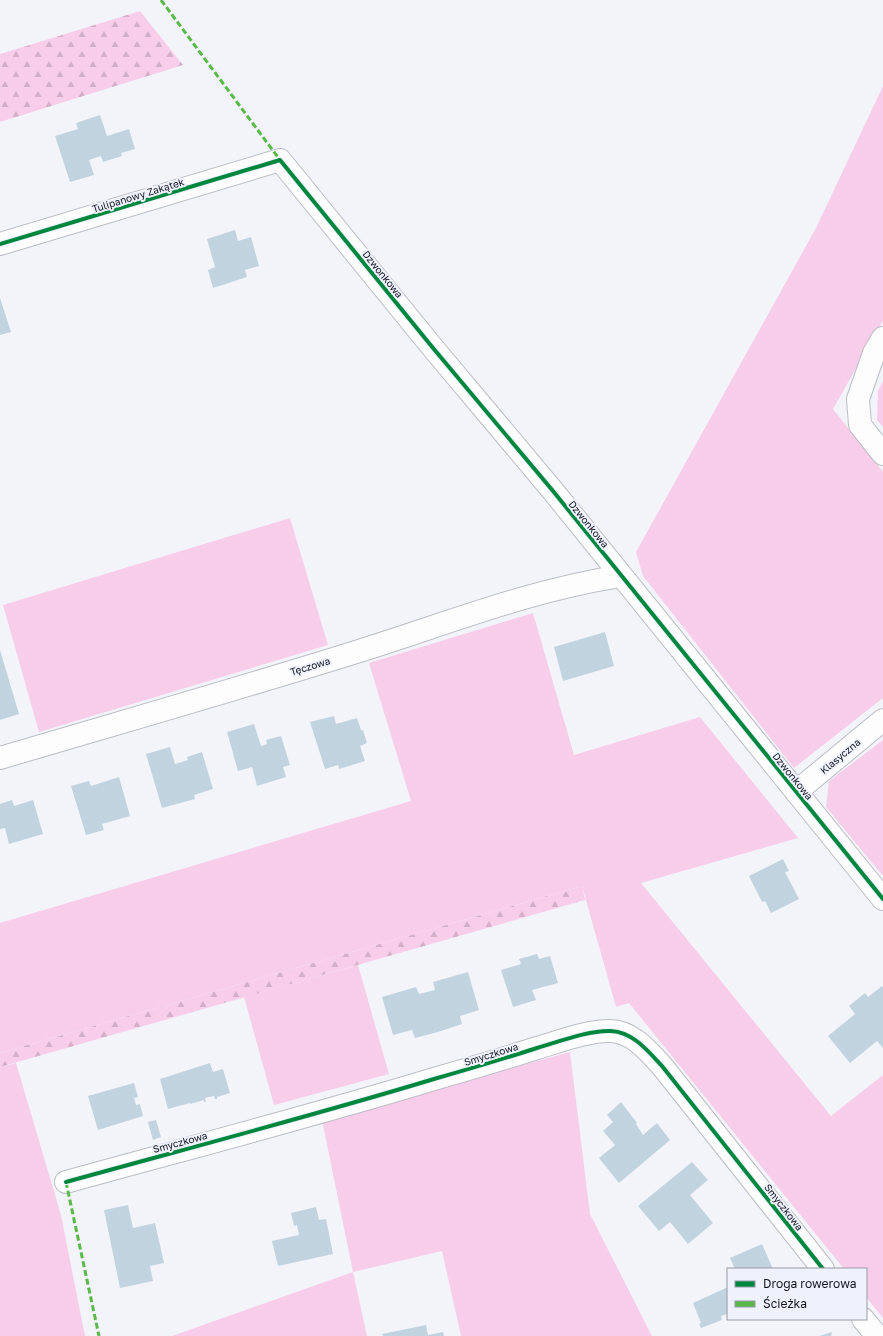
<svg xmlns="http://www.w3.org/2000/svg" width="883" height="1336" font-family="'Golos Text',sans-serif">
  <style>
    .green { fill: #f8cdea }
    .forest { fill: url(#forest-firs) }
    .building { fill: #c2d3e0 }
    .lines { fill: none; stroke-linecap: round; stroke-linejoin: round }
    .minor-casing { stroke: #bcbec6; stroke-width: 24 }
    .minor { stroke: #fdfdfe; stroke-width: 22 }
    .quiet { stroke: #58b947; stroke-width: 3; stroke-dasharray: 6 3; stroke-linecap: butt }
    .cycleway-casing { stroke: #eff2fd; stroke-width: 6 }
    .cycleway { stroke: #00873e; stroke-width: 4 }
    .labels { text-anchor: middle; stroke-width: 4; stroke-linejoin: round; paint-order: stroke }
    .street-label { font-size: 10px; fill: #13161f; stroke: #eff2fd }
  </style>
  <defs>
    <pattern id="forest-firs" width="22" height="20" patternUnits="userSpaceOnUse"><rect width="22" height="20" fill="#f8cdea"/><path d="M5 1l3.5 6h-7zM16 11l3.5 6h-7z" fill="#d4afc8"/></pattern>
  </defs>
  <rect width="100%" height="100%" fill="#f2f4fa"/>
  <path class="green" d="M883,86V321L833,409L883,472V698L794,768L643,576L636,552L816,228Z
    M883,381V427L877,420L878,391Z
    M290,518L328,645L39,732L3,605Z
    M533,613L574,755L700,717L798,838L641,883L831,1116L883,1075V1318L866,1297V1269H844L629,1003L616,1007L582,886L0,1053V923L411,801L369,663Z
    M883,740V876L826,807L829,781Z
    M358,965L389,1074L274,1105L244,997Z
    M570,1052L590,1214L652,1336H461L442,1251L353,1272L367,1336H172L353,1272L322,1120Z
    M16,1063L61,1215L85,1336H0V1067Z"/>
  <path class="forest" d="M140,11L183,65L0,122V54Z
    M582,886L585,900L0,1067V1053Z"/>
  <path class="building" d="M100,115L107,136L129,129L135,149L121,153L122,156L103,162L101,156L89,160L94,175L70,182L55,136L78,129L76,123Z
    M235,230L238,241L251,237L259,266L245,270L247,277L213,288L208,270L215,267L207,239Z
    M0,298L11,332L0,335Z
    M605,632L614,666L563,681L554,647Z
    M0,650L19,714L0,720Z
    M334,716L336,724L357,718L361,730H363L367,743L360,746L365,761L339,769L338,765L325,769L310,722Z
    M254,724L261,746L267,744L266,740L281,736L290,765L283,767L286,777L257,786L252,767L238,771L227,732Z
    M170,747L175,764L188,760L187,757L202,752L213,789L194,795L195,799L162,808L146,754Z
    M119,777L130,816L102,824L104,830L86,835L71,786L89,781L91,786Z
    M12,800L14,806L33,800L43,834L9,844L5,828L0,829V804Z
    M783,859L789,871L785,872L799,899L771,913L765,901L762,902L749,876Z
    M537,954L539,959L550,956L558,983L532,990L536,1000L513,1007L501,970L521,964L519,959Z
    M468,972L479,1010L460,1016L462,1024L438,1032L415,1038L412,1030L393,1035L382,997L416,987L419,994L435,990L433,982Z
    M882,986L883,987V1048L877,1041L850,1063L828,1036L855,1014L849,1006L865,993L868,997Z
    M210,1063L213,1072L223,1069L230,1093L217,1097V1099H215L214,1096L205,1098L206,1102H204V1100L190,1104V1103L168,1109L160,1079Z
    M134,1083L138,1097L134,1098L136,1105L140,1104L143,1116L98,1130L88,1096Z
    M621,1102L637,1123L636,1124L643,1135L657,1123L670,1140L619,1183L599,1158L615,1145L603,1131L613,1122L607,1115Z
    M156,1120L161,1137L153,1140L148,1122Z
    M692,1162L708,1180L690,1195L713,1223L688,1244L670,1222L659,1231L638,1206Z
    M128,1205L133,1228L155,1223L164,1263L150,1266L153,1281L120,1288L104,1210Z
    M316,1207L319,1220L326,1219L333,1254L278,1266L272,1241L299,1235L297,1225L294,1226L291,1213Z
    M762,1244L773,1269H735L730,1258Z
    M728,1287V1317L727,1314L721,1316L722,1320L701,1328L699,1324L701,1323L693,1303Z
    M426,1325L428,1335L443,1332L444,1336H383L382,1334Z
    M832,1332L831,1336H819Z"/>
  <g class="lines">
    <g class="minor-casing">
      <path id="minor" d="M0,244L280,160L433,348L553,491L883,899
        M883,338L874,353L858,399L860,425L883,454
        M0,758C118,723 238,689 356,652C443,625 530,590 621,576
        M796,792L883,720
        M66,1182C189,1148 312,1116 434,1079C469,1069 503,1059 537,1048C558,1042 589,1030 611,1031C633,1032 648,1051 662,1066L823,1269
        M863,1319L877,1336"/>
    </g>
    <use href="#minor" class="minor"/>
    <path class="quiet" d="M161,0L280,160
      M66,1182L99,1336"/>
    <g class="cycleway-casing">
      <path id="cycleway" d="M0,244L280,160L433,348L553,491L883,899
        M66,1182C189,1148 312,1116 434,1079C469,1069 503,1059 537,1048C558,1042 589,1030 611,1031C633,1032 648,1051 662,1066L823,1269"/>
    </g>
    <use href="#cycleway" class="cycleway"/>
  </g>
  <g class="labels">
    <g class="street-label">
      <text transform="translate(138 195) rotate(-17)" y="4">Tulipanowy Zakątek</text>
      <text transform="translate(383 274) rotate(51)" y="4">Dzwonkowa</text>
      <text transform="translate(589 524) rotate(51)" y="4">Dzwonkowa</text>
      <text transform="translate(310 666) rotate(-17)" y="4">Tęczowa</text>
      <text transform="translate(840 756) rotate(-40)" y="4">Klasyczna</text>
      <text transform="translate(793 776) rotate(51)" y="4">Dzwonkowa</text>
      <text transform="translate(491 1054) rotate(-17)" y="4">Smyczkowa</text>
      <text transform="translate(180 1142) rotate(-15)" y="4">Smyczkowa</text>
      <text transform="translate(784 1207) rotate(52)" y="4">Smyczkowa</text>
    </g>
  </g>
  <rect x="727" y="1268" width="140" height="52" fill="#eff2fd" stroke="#979aa4"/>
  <rect x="735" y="1281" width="20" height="6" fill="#00873e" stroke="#979aa4"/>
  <text x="763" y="1288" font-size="12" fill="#13161f">Droga rowerowa</text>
  <rect x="735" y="1301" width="20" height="6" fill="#58b947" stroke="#979aa4"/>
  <text x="763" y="1308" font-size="12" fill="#13161f">Ścieżka</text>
</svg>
